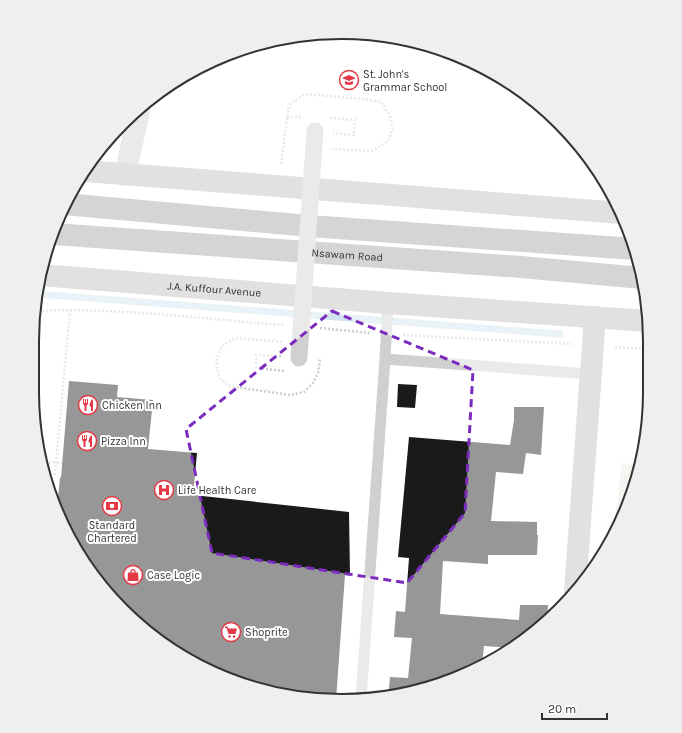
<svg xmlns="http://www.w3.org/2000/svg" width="682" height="733" font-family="Karla,sans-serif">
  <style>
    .green { fill: #e6ecdf }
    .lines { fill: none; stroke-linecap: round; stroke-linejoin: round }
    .stream { stroke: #cfe2ee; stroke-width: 7 }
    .building { fill: #1a1a1a }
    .path { stroke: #cdcdcd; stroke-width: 2.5; stroke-dasharray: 2 2; stroke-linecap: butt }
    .service { stroke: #d0d0d0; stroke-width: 11 }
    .minor { stroke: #d0d0d0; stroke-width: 22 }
    .secondary { stroke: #bdbdbd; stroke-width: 22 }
    .trunk { stroke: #a2a2a2; stroke-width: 22 }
    .pedestrian-bridge { stroke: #d0d0d0; stroke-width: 17 }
    .marked { fill: none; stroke: #7b2cbf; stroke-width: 3; stroke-dasharray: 8 5; stroke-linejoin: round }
    .labels { text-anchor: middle; stroke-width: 4; stroke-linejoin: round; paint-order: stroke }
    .poi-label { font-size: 11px; fill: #333; stroke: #fff; text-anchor: start }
    .street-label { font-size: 11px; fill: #333; stroke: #fff }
    .rim { fill: none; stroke: #333; stroke-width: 2 }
  </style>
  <rect width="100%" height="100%" fill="#fff"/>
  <path class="green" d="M622,463L640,466L627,510L615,532L613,531Z"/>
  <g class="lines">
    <path class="stream" d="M37,294L560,334"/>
  </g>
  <path class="building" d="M69,381L118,385L117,397L153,400L148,449L197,453L193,495L349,512L350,576L345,575L336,700H321L261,690L187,660L137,624L96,580L64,528L57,509L60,477L61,478Z
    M398,384L417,385L415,408L397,407Z
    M514,407H544L541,455L526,453L523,474L496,472L491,521L537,522V535H538L537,555H488V564L443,561L440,614L519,620L520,605H548L547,621L513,648L484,646L482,664L441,685L388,697L390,677L408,678L412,638L394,637L396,611L405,612L409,558L398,557L409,437L510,445L514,420Z"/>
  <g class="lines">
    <path class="path" d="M287,117H301
      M330,118L355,120L354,135L333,133
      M281,164L289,105L305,94L364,99L381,102L390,116L393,128L388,141L372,151L332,149
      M34,311C117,307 200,319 283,325
      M320,328L370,333
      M403,335L572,344
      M282,342L236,338L222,346L216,361L219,377L228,386L290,395L304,392L313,383L318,373L320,359
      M615,347L646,349
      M281,356L256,355V368L285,371
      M41,461L62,463
      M55,475L70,310"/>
    <path class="service" d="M385,359L591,374
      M361,699L385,359L388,303"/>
    <path class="minor" d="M125,175L140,107"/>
    <g class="secondary">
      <path d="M85,171L621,213"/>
      <path id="s1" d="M40,275L388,303L647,321"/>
      <path d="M575,591L595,317"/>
    </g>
    <g class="trunk">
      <path d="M64,204L309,226L635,249"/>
      <path id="s2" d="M53,234L521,267L642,278"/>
    </g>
    <path class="pedestrian-bridge" d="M299,358L315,131"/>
  </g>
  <path d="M0 0H682V733H0ZM332,311L473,370L465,513L407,583L212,553L186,429Z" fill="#fff" fill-opacity=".55" fill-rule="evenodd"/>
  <path class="marked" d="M332,311L473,370L465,513L407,583L212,553L186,429Z"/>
  <defs>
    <g id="school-ring" transform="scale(1)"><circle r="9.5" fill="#fff" stroke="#e63946" stroke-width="1.5"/><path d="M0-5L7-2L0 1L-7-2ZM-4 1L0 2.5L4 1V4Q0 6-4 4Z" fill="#e63946"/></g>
    <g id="restaurant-ring" transform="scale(1)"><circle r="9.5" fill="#fff" stroke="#e63946" stroke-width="1.5"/><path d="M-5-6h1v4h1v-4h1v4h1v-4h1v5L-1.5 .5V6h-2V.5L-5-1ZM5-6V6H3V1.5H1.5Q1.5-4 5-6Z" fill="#e63946"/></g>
    <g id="hospital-ring" transform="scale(1)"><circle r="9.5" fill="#fff" stroke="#e63946" stroke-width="1.5"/><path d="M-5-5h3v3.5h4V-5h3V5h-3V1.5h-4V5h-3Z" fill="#e63946"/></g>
    <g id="bank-ring" transform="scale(1)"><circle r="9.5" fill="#fff" stroke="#e63946" stroke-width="1.5"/><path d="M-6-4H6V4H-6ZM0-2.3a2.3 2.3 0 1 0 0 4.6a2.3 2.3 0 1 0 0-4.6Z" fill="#e63946"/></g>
    <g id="shop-ring" transform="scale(1)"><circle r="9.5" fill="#fff" stroke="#e63946" stroke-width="1.5"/><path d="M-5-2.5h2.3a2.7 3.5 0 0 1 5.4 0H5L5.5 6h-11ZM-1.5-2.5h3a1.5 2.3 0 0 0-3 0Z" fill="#e63946"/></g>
    <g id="supermarket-ring" transform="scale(1)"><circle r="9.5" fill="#fff" stroke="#e63946" stroke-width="1.5"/><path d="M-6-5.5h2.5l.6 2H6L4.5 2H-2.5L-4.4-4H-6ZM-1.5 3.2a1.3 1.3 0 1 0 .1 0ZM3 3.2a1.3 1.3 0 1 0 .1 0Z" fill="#e63946"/></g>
  </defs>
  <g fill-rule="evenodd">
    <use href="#school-ring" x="349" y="80"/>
    <use href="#restaurant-ring" x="88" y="405"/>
    <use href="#restaurant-ring" x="87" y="441"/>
    <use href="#hospital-ring" x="164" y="490"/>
    <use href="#bank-ring" x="112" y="506"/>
    <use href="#shop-ring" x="133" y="575"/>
    <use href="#supermarket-ring" x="231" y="632"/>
  </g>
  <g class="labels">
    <g class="poi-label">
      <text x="363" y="78">St. John's<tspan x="363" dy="13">Grammar School</tspan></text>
      <text x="102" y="409">Chicken Inn</text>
      <text x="101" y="445">Pizza Inn</text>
      <text x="178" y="494">Life Health Care</text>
      <text x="112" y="529" text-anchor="middle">Standard<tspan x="112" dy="13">Chartered</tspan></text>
      <text x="147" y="579">Case Logic</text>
      <text x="245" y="636">Shoprite</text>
    </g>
    <g class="street-label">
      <text dy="4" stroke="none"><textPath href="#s2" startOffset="295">Nsawam Road</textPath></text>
      <text dy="4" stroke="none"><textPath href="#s1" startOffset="175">J.A. Kuffour Avenue</textPath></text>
    </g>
  </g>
  <path d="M0 0H682V733H0ZM341 39H341A302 302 0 0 1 643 341V392A302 302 0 0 1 341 694H341A302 302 0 0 1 39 392V341A302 302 0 0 1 341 39Z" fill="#efefef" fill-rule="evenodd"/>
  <path class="rim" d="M341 39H341A302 302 0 0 1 643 341V392A302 302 0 0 1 341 694H341A302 302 0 0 1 39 392V341A302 302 0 0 1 341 39Z"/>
  <path d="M542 713v6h65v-6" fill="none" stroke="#333333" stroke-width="2"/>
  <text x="548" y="713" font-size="12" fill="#333333" stroke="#ffffff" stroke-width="3" paint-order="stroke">20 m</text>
</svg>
